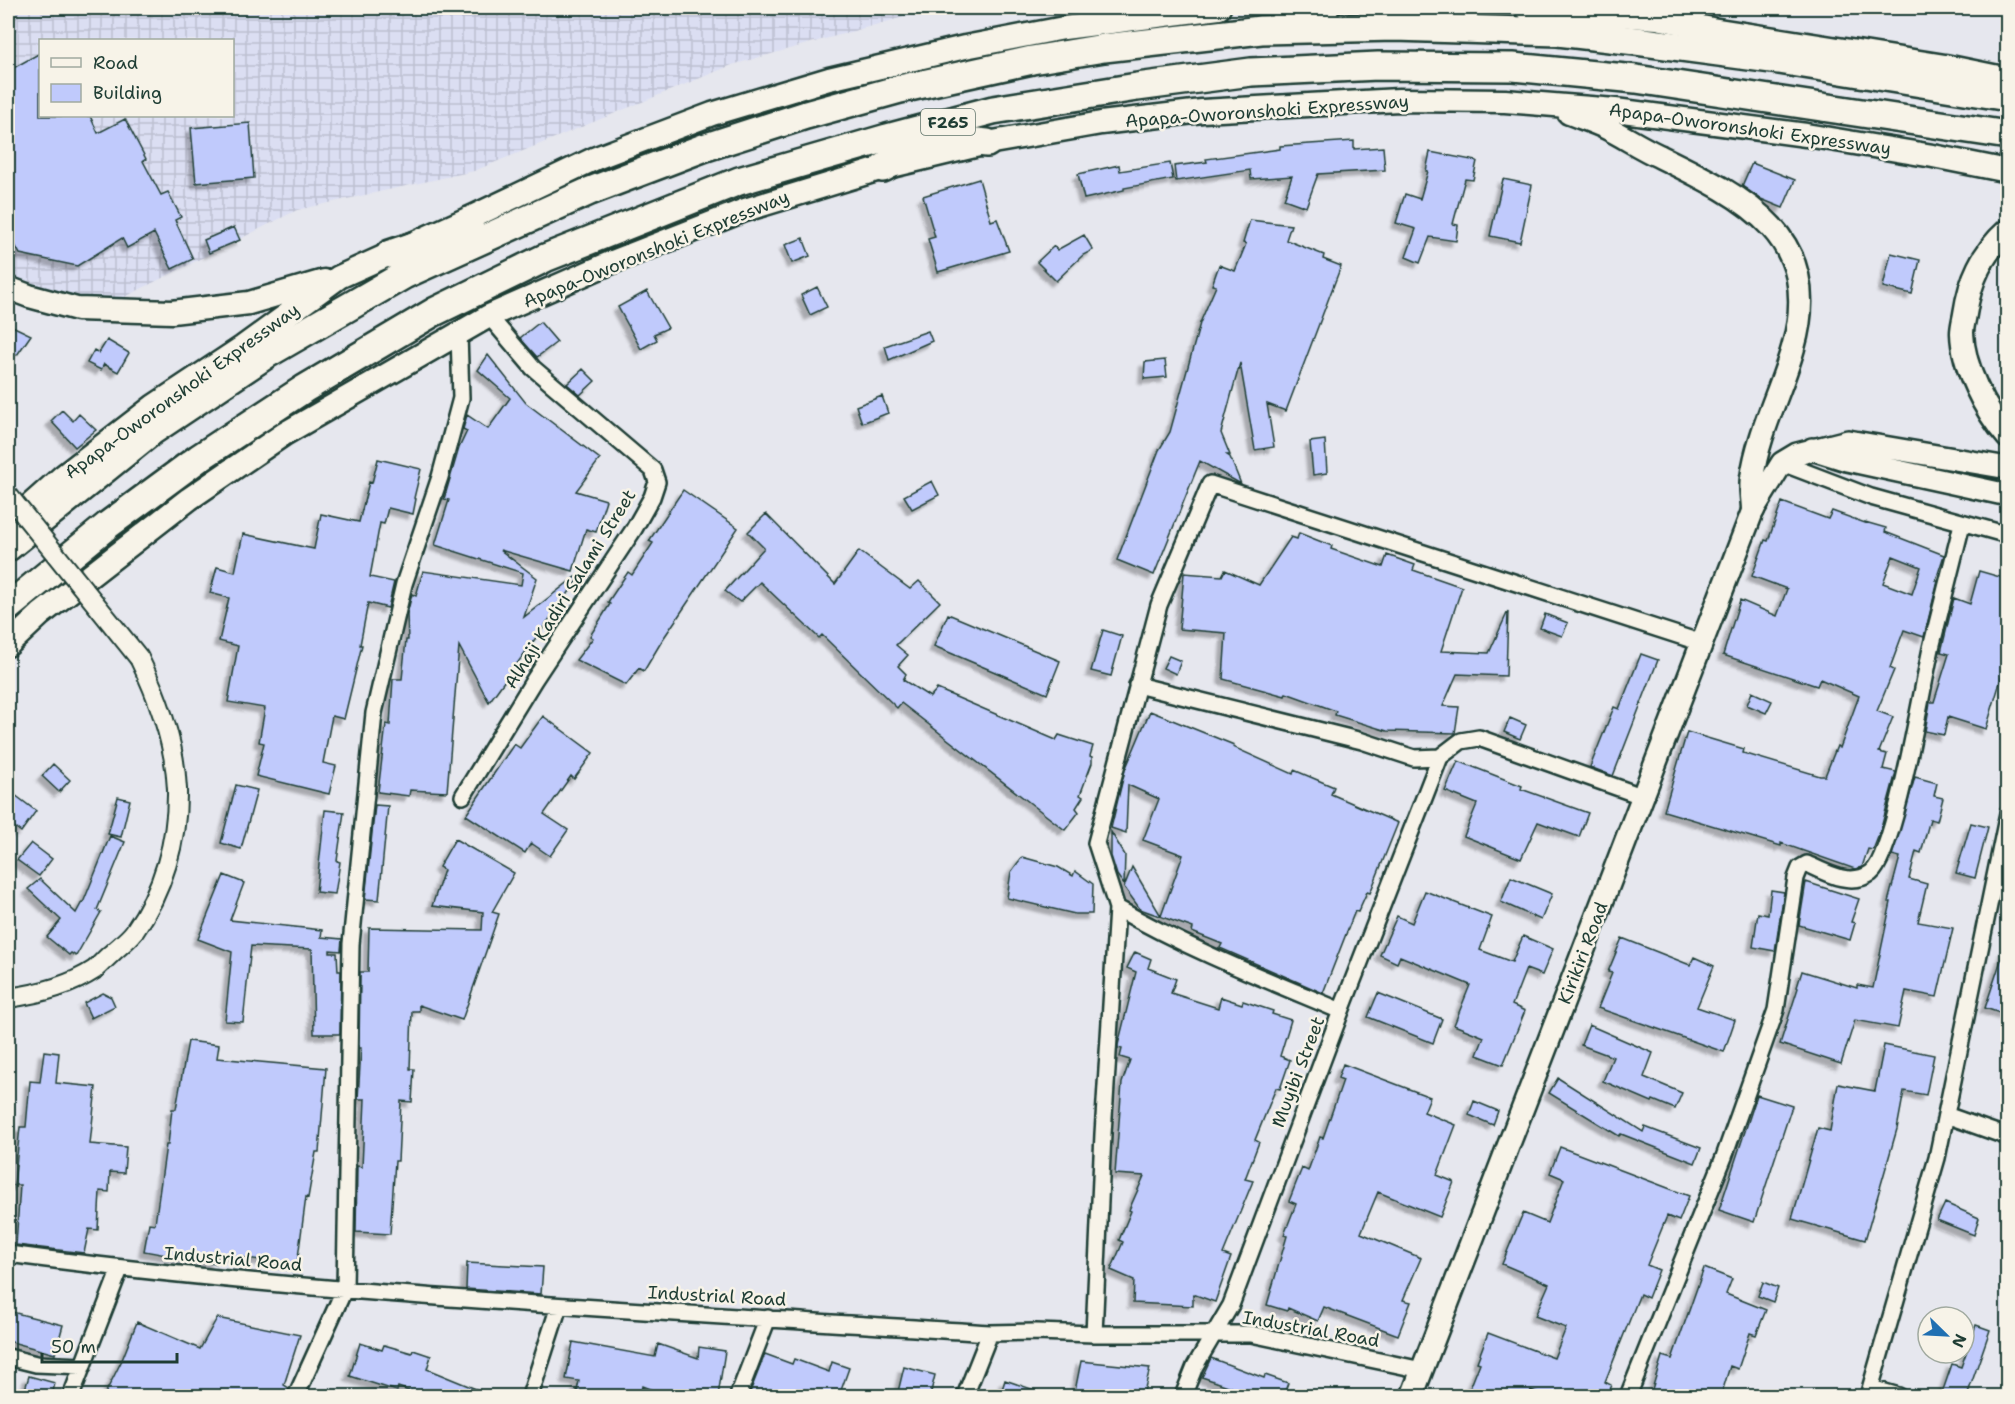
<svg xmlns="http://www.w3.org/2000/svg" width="2015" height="1404" font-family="'Shantell Sans',sans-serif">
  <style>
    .industrial { fill: url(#industrial-grid); fill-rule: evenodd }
    .building { fill: #c0cafc; stroke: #1f3d34; stroke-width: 1.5; fill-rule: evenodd; filter: url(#shadow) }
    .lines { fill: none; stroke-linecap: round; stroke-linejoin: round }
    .minor-casing { stroke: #1f3d34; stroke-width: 20 }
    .tertiary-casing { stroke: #1f3d34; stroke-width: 22 }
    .secondary-casing { stroke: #1f3d34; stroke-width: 26 }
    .primary-casing { stroke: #1f3d34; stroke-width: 27 }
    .motorway-casing { stroke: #1f3d34; stroke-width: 32 }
    .minor { stroke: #f7f3e8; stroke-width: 15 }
    .tertiary { stroke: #f7f3e8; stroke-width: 18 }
    .secondary { stroke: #f7f3e8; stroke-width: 21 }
    .primary { stroke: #f7f3e8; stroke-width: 22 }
    .motorway { stroke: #f7f3e8; stroke-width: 27 }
    .tertiary-bridge-casing { stroke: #1f3d34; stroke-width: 22; stroke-linecap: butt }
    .tertiary-bridge { stroke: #f7f3e8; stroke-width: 18 }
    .labels { text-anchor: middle; stroke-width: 5; stroke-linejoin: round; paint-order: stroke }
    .shield { fill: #f7f3e8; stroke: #60746a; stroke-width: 1.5 }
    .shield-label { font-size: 16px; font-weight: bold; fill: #1f3d34 }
    .street-label { font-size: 18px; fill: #1f3d34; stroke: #f7f3e8 }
  </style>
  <defs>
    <pattern id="industrial-grid" width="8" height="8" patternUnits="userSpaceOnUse" patternTransform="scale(1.5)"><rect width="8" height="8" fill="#dbdef2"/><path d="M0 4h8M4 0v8" fill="none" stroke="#bcbfd0"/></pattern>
    <filter id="shadow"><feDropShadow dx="-5" dy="5" stdDeviation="1.5" flood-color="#0004"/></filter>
  </defs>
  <rect width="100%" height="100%" fill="#e6e7ee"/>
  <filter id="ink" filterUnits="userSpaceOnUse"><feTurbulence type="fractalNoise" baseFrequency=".0167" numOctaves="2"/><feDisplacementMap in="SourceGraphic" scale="12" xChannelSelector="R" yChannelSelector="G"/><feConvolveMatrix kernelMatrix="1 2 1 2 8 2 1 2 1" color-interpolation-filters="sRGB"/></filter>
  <g filter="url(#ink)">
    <path class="industrial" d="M8,8H919L918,13L732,65L474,171L297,210L95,312L8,290ZM40,40H232V116H40Z"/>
    <path class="building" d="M40,53V116H90L98,133L125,119L146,159L143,161L161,195L168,192L181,217L175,220L193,259L172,269L154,233L127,248L122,238L77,266L20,254L8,232V71Z
      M250,123L254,178L196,183L191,128Z
      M1354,141V149L1383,147L1385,170L1318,174L1306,207L1284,199L1292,176L1251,179L1250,170L1176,181L1174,166L1207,162L1206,159L1280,149V146Z
      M1430,152L1477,161L1473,180L1465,179L1453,224L1458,225L1456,241L1430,237L1420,263L1406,257L1416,229L1396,223L1405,194L1420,199L1428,171H1426Z
      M1170,163L1173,179L1124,188V190L1084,199L1078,174L1119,165L1120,171Z
      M1752,163L1795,180L1783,208L1761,199L1742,186Z
      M979,179L991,221L997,219L1009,251L938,272L928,239L935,237L923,196Z
      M1503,179L1532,185L1520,242L1490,236Z
      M1250,220L1291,225L1286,240L1324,255L1323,259L1341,266L1286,411L1267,404L1274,447L1255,450L1240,363L1221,433L1230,455H1227L1230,457L1241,484L1200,461L1154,575L1117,560L1159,450L1170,432L1200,323L1216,286L1212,285L1219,265L1235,271L1246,244L1243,243Z
      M234,227L240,240L209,253L204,240Z
      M1084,235L1093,250L1083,255L1056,281L1037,262L1054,246L1057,250Z
      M803,238L810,256L792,263L785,245Z
      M1891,253L1920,260L1912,294L1883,287Z
      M817,287L827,307L810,315L801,295Z
      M647,291L668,328L654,334L657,340L641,349L618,307Z
      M540,322L557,342L537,357L520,338Z
      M8,324L31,335L17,355L8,350Z
      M928,331L932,341L889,360L885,346Z
      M107,340L129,353L118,372L104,364L101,370L87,363L94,350L99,353Z
      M488,355L526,403L600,459L576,491L606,500L596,532L586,529L573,571L500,550L537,578L524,617L575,577L578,580L489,702L459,646L447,792L410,790L409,796L378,792L386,724L390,725L393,679H402L406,640H408L407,614L412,594L416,596L423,571L521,585L523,573L435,545L449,500L444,499L459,448L467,431L463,429L467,415L488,429L510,398L478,370Z
      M1165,360L1167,377L1144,379L1145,362Z
      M583,369L595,381L580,395L567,384Z
      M882,396L888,413L862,423L856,406Z
      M62,410L73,421L79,414L96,430L75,447L51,421Z
      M1325,440L1327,473L1313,475L1310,442Z
      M378,459L421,469L414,498L416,499L413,514L388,508L384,524L380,523L370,577L394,582L388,608L368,603L360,645H362L344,719L332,716L323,763L336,766L329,794L256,776L264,743L259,742L265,708L228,702L238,646L219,641L229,598L210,593L217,567L235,572L243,534L314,549L321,514L359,522L369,482L372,483Z
      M932,481L939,495L912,509L904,496Z
      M683,490L738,528L663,639L644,671L639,668L626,685L576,660L593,638L590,636L610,604L608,602L628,572L632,575L653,543L649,541Z
      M1782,502L1828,519L1832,511L1865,523V522L1886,528L1885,532L1944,555L1936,580H1938L1924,637L1904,630L1890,668L1894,670L1877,711L1893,717L1879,752L1887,754L1883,769L1896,772L1880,832L1873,850L1868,849L1862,867L1855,869L1781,843V846L1664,811L1687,732L1744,749L1743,753L1820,776H1825L1837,746L1840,748L1859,696L1820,679L1817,686L1723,655L1740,600L1777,616L1787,589L1752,576L1765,540L1768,541ZM1893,556L1921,567L1912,594L1883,583Z
      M766,514L835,584L859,551L910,589L919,581L940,602L896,645L908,655L898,666L906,674L903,680L930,697L937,689L1056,740L1059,735L1093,746L1090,756L1092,757V763L1080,795L1083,797L1076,808L1079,812L1065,830L901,703L897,708L822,635L819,638L760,582L740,602L725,591L764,548L748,532Z
      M1299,533L1332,546L1331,549L1383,567L1387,555L1415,565L1413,570L1462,587L1441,651L1489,653L1508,611L1506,676L1457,674L1443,706L1459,707L1455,733L1387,731L1335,715L1336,711L1286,693L1285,696L1223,679L1226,633L1179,629L1184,573L1222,576L1225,570L1259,585L1291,537L1297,539Z
      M1979,571L2007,579V659L1986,729L1948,717L1944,735L1925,731L1930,702H1934L1949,654L1941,652L1954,598L1970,604Z
      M948,614L1060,661L1047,694L934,646Z
      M1545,614L1568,623L1562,636L1540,628Z
      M1103,630L1122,636L1111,676L1091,671Z
      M1641,654L1658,660L1613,776L1590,767L1614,707L1619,709Z
      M1169,656L1181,661L1176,674L1163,668Z
      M1752,692L1772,701L1766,713L1747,705Z
      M1150,711L1234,745L1233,747L1293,774L1294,770L1334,787L1331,794L1398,823L1370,893L1367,892L1358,912L1355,911L1323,993L1220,948L1222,944L1192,932L1193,928L1140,909L1124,887L1132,867L1161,916L1183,855L1143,840L1159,799L1128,785L1126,833L1111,828L1125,770Z
      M543,716L593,753L574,779L571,776L544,814L568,830L550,856L531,843L525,853L466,815L514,744L520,748Z
      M1510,718L1526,725L1520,739L1504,732Z
      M1458,761L1522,786L1521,789L1588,813L1579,837L1538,822L1521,859L1464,836L1477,804L1445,791Z
      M53,764L70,780L59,792L42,776Z
      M1915,777L1937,783L1934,796L1943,798L1937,821L1930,819L1921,853L1916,851L1909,879L1927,884L1918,922L1953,928L1937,997L1906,991L1898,1028L1855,1020L1841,1064L1780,1044L1798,988L1797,987L1802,971L1857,988V985L1873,988L1891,902H1888L1900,857L1892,855Z
      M236,785L257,790L241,849L221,843Z
      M15,795L36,811L21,832L8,822V805Z
      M118,797L130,800L121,837L108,834Z
      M375,805L388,806L379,900L365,899Z
      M325,810L344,812L337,861L340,862L335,894L316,892Z
      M1971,823L1988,827L1975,878L1956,873Z
      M1111,832L1125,855L1124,885L1117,875L1111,856Z
      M110,836L125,842L97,910L101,912L76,956L71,953L69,955L47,937L61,920L28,889L40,879L76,913L82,902L83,903Z
      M455,839L514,873L492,912L499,914L462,1020L419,1005V1011H412L410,1069H414L412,1102L401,1101L398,1161H395L390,1234L356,1232L357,1166L362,1167L365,1099H358L361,1048H359L360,972H368L369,928L482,930L483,912L432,906L444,870L439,867Z
      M31,843L52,859L39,876L17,860Z
      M1022,857L1058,867L1073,876L1075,871L1093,884L1092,914H1075L1007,898L1011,872Z
      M224,875L244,883L230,920L322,930L321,937L342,939L341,951L330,950V953H337L338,971H341L340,1034H314L312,949L251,946L243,1022L225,1021L232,952L198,939Z
      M1511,877L1552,894L1541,920L1501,902Z
      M1806,882L1859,899L1851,922L1855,923L1850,940L1799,925Z
      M1771,890L1784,892L1775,951L1753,947L1758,913L1768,915Z
      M1425,891L1492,917L1480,950L1512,962L1523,936L1553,949L1542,975L1526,969L1512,1005L1525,1011L1503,1065L1477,1055L1484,1037L1454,1025L1470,985L1400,956L1397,963L1380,955L1397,916L1412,923Z
      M1622,938L1690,965L1694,957L1714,966L1697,1007L1735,1020L1724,1052L1598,1008L1612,973L1608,972Z
      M2005,948H2007V1000L2003,1014L1985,1008Z
      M1135,952L1151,959L1148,968L1176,979L1171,993L1218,1008L1221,997L1242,1004L1243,1001L1273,1011L1272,1014L1291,1020L1280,1056L1290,1060L1280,1089L1276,1088L1255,1140L1259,1142L1245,1179L1253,1181L1223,1254L1231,1257L1215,1302L1193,1294V1306L1133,1303L1134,1280L1111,1270L1123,1242L1119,1240L1131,1211L1129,1210L1144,1176L1115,1174L1122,1083L1130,1060L1120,1057L1122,1049L1118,1048V1045L1136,972L1127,968Z
      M103,993L111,997L115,1006L91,1018L84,1003Z
      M1378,993L1442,1019L1433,1043L1368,1017Z
      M1589,1025L1653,1053L1644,1077L1682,1093L1675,1109L1653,1100L1652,1102L1603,1081L1613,1057L1581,1045Z
      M188,1041L219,1045L217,1058L326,1068L319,1152H316L308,1198L306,1197L297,1265L217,1254L215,1264L144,1251L149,1223L155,1224L166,1145H168L172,1109H176Z
      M1884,1045L1934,1055L1926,1095L1904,1091L1897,1129L1865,1240L1792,1219L1818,1128L1830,1131L1838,1084L1875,1091Z
      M44,1051L59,1053L56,1083L96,1087L90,1144L126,1147L124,1173L110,1172L109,1192L100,1191L98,1230L89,1229L84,1253L16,1245L20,1185H14L20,1127H26L30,1081L40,1082Z
      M1343,1064L1430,1097L1424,1112L1456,1125L1437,1175L1454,1182L1440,1217L1378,1192L1361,1233L1421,1258L1403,1300L1411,1302L1398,1335L1324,1307L1318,1321L1288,1308L1287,1311L1267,1305L1287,1236L1284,1235L1296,1204L1289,1201L1302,1168L1308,1171L1320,1137L1323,1138L1343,1080L1338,1078Z
      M1558,1078L1643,1132L1645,1127L1701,1148L1695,1163L1621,1134L1619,1136L1549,1093Z
      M1757,1095L1792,1106L1754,1222L1719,1210Z
      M1474,1101L1498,1111L1493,1125L1469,1115Z
      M1560,1147L1689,1196L1679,1221L1667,1216L1647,1265L1659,1270L1648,1298L1640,1294L1605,1382L1611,1385L1606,1396H1547L1531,1390L1529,1396H1467L1480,1363L1477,1362L1488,1333L1554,1358L1566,1328L1535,1316L1549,1284L1502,1264L1523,1213L1547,1223L1564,1179L1550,1173Z
      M1945,1203L1979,1218L1974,1235L1937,1220Z
      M467,1263L543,1267L541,1294L466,1289Z
      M1704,1268L1732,1279L1726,1294L1766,1310L1756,1335L1750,1333L1738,1369L1730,1366L1721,1396H1650L1662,1356L1672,1359Z
      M1763,1282L1778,1288L1773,1302L1758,1296Z
      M8,1311L63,1325L55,1354L8,1341Z
      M217,1318L300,1335L284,1385L289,1388L286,1396H104L122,1360L137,1322L200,1349Z
      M1976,1325L1990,1330L1967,1396H1941L1952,1364L1961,1367Z
      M573,1342L655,1357L658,1344L698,1358L699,1347L725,1351L718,1396H668L642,1386L640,1396H610L577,1391L579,1381L566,1379Z
      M360,1343L382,1350L384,1345L412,1353L413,1350L431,1356L427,1369L493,1396H423L398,1387L397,1391L350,1376Z
      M765,1354L792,1364L794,1359L829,1372L832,1362L849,1368L839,1396H764L750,1392Z
      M1211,1358L1264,1378L1265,1375L1288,1383L1283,1396H1227L1231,1387L1202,1377Z
      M1081,1361L1150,1368L1143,1396H1074Z
      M904,1367L935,1375L930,1396H897Z
      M29,1376L55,1383L52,1396H23Z
      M1005,1380L1046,1394V1396H1000Z"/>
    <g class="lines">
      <g class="minor-casing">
        <path id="minor" d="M1782,463L1871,497L2008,535
          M1137,685L1362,741L1414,758L1440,757L1461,741L1479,738L1644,797
          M463,796L534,680L634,529L652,497L657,482L653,470L533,368L489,316
          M1341,1011C1265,979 1188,949 1117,908L1096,843L1159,605L1210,484L1702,643
          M1946,1115L2008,1137
          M8,1254C333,1297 662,1311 990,1333L1036,1332L1094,1334H1251L1422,1370
          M1094,1334L1103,1134L1117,908
          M8,1357L36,1364L83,1366
          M1871,1388L1899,1396
          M71,1396L120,1269
          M296,1396L345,1288L351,944L374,713L404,584L440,477L461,398L459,334
          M530,1396L559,1306
          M738,1396L768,1318
          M965,1396L990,1333
          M1183,1396L1195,1366L1231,1305L1341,1011L1440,757
          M1628,1396L1724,1157L1776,1010L1796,878L1800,868L1807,864C1826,873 1851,887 1871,873C1895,855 1923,682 1932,644C1942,604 1952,564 1962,524
          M1868,1396L1937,1158L2008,813"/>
      </g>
      <g class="tertiary-casing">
        <path id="tertiary" d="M8,998C37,994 68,987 94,970C100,965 105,959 111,954C118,947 128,940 134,932C163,891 178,840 177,789C175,743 159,699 139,658"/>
      </g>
      <g class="secondary-casing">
        <path id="secondary" d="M1812,449L1847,460L2008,495
          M1412,1396L1753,510L1782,463L1797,454L1848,441L2008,468"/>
      </g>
      <g class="primary-casing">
        <path id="primary" d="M1526,8L1657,18L1712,29L1945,66L2008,79
          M1569,113C1582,118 1595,122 1607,128C1625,137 1641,148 1659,156C1745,198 1825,236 1793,348C1781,391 1758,433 1752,478C1750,488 1753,500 1753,510
          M2008,230C1982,253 1970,280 1965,314C1964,320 1962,327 1962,333C1963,367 1985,411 2008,437
          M8,288L29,296L77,309L172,312L249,303L324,281
          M8,525L62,477L154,406L243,347L339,277L474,216L596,158L712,114L829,79L965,47L1064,28L1219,8
          M8,645L41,614L189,499L284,434L489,316L610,263L745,210L883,168L987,143L1101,123L1202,111L1399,100L1505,101L1615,110L1806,135L1933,156L2008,171"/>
      </g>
      <g class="motorway-casing">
        <path id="motorway" d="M1284,22L1325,8
          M930,137L987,143
          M883,168L947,132
          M390,254L444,236H476
          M8,547L152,431L267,354L404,275L590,191L703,148L806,115L900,89L1032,60L1104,48L1261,30L1395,27L1558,32L1636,41L1779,60L2008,97
          M8,607L108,525L199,458L304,389L434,312L545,258L739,181L887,138L993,110L1137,87L1251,72L1378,66L1513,67L1636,79L2008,135"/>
      </g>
      <use href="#minor" class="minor"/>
      <use href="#tertiary" class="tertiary"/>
      <use href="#secondary" class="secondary"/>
      <use href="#primary" class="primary"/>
      <use href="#motorway" class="motorway"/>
      <g class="tertiary-bridge-casing">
        <path id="tertiary-bridge" d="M8,495L139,658"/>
      </g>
      <use href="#tertiary-bridge" class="tertiary-bridge"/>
    </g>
  </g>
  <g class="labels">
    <rect class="shield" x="921" y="109" width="54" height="26" rx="4.5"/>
    <g class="shield-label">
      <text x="948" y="128">F265</text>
    </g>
    <g class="street-label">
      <text transform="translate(1267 111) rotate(-4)" y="6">Apapa-Oworonshoki Expressway</text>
      <text transform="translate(1750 129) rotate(8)" y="6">Apapa-Oworonshoki Expressway</text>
      <text transform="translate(656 249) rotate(-22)" y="6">Apapa-Oworonshoki Expressway</text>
      <text transform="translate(182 391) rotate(-36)" y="6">Apapa-Oworonshoki Expressway</text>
      <text transform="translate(570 589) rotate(-58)" y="6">Alhaji Kadiri Salami Street</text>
      <text transform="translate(1583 953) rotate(-69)" y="6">Kirikiri Road</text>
      <text transform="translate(1298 1072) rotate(-69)" y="6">Muyibi Street</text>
      <text transform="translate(233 1259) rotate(5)" y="6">Industrial Road</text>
      <text transform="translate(717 1296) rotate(3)" y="6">Industrial Road</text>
      <text transform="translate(1311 1329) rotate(10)" y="6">Industrial Road</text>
    </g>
  </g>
  <rect width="2015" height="1404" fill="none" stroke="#f7f3e8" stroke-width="30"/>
  <rect x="15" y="15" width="1985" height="1374" fill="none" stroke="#1f3d34" stroke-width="2" filter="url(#ink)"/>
  <rect x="39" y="39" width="195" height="78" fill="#f7f3e8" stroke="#a1aaa0" stroke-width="1.5"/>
  <rect x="51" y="58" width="30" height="9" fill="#f7f3e8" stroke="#a1aaa0" stroke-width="1.5"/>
  <text x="93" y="69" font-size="18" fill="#1f3d34">Road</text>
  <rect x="51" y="84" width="30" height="18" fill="#c0cafc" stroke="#a1aaa0" stroke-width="1.5"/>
  <text x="93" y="99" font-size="18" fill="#1f3d34">Building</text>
  <g transform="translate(1946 1335) rotate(114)"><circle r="28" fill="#f7f3e8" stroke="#a1aaa0" stroke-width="1.5"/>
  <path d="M0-4.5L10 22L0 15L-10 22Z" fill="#1f6fb2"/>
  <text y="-9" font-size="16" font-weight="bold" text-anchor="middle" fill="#1f3d34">N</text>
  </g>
  <path d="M42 1353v9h135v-9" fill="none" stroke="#1f3d34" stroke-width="3"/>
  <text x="51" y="1353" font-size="18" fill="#1f3d34" stroke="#f7f3e8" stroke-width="4.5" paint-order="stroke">50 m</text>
</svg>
